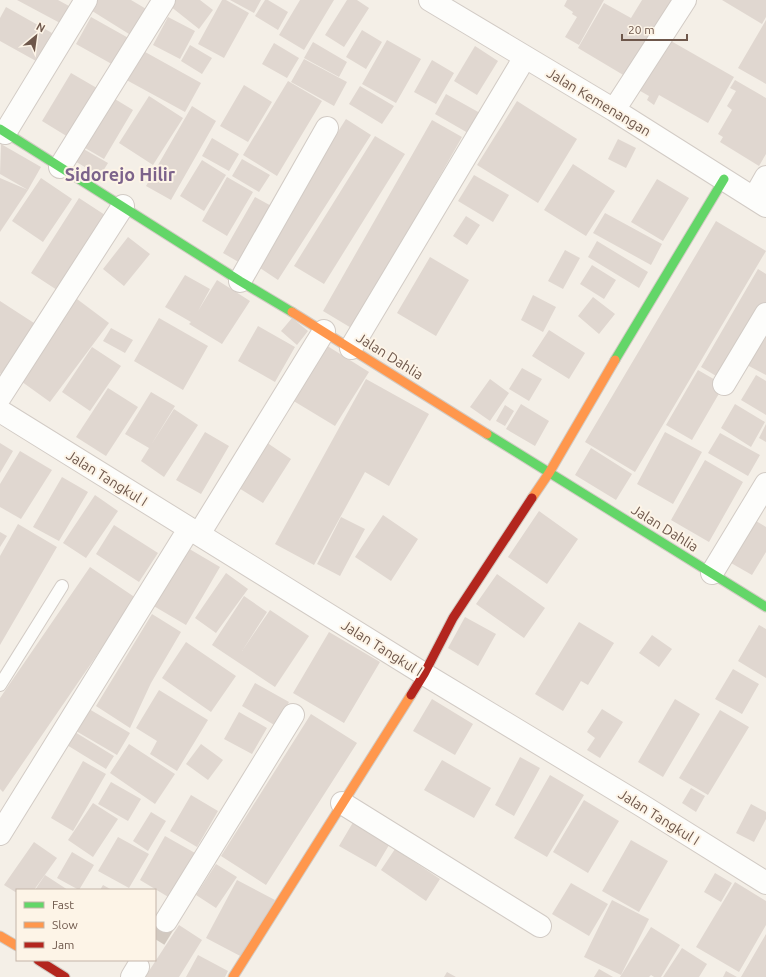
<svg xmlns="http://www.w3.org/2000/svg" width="766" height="977" font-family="Ubuntu,sans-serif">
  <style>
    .building { fill: #e0d7d0 }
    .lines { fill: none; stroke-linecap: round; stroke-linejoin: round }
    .street-tunnel { stroke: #d2c9c0; stroke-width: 22; stroke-dasharray: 22 11; stroke-linecap: butt }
    .lane-casing { stroke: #d2cbc5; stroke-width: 14 }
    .street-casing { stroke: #d2cbc5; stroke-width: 24 }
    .fast-casing { stroke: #d2cbc4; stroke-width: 11 }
    .slow-casing { stroke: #d2cbc4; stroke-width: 11 }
    .jam-casing { stroke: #d2cbc4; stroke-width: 11 }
    .lane { stroke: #fdfdfb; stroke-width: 12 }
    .street { stroke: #fdfdfb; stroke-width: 22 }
    .fast { stroke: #63d668; stroke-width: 9 }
    .slow { stroke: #ff974d; stroke-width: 9 }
    .jam { stroke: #b3261e; stroke-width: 9 }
    .labels { text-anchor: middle; stroke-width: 4; stroke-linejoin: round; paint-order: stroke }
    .street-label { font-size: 14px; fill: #6e574b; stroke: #fdf4e7 }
    .district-label { font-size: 18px; font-weight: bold; fill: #7c638b; stroke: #fdf4e7 }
  </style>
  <rect width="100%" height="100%" fill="#f4efe7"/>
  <path class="building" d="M17,0H58L69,6L60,23Z
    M94,0H131L153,13L137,39L89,9Z
    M175,0H200L213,10L199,29L170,6Z
    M222,0H226L249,13L224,58L198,44Z
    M230,0H261L254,13Z
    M265,0H268L288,12L278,30L255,16Z
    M300,0H334L304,50L279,35Z
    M347,0H357L369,8L344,47L325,35Z
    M567,0H604L579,45L565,37L577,17L572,14L573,12L564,6Z
    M642,0H676L630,79L578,48L604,3L631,18Z
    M722,0H766V17L762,24Z
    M6,7L52,33L36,61L0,41V18Z
    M91,17L132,40L117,67L76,44Z
    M168,17L195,31L180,59L153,45Z
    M766,20V84L738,68Z
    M362,30L382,42L366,69L346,57Z
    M664,37L734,77L708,123L659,95L654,105L647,100L649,96L635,88Z
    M387,40L421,59L396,103L362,84Z
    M313,42L347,62L339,77L304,58Z
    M274,43L299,58L287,78L262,64Z
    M190,45L212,58L202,74L181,61Z
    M475,46L498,61L477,95L454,81Z
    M138,48L201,83L185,112L121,77Z
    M304,59L347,82L334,106L291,82Z
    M432,60L454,73L436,104L414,92Z
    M71,73L102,91L73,140L42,121Z
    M735,80L766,98V154L759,166L720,142L723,137L718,134L732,110L727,106L736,91L730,88Z
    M288,81L322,101L277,176L243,155Z
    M244,85L272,102L248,142L220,126Z
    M360,86L394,106L382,124L349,104Z
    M446,94L480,113L468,133L435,114Z
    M110,96L133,110L104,159L80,145Z
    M149,96L183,118L153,165L119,143Z
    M517,101L577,139L538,203L477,165Z
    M192,106L216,121L171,200L146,186Z
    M346,119L371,135L278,280L254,264Z
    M432,120L462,137L353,329L323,311Z
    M375,136L405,154L324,284L294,266Z
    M212,138L239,154L229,171L202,156Z
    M618,139L636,148L626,168L608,159Z
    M1,144L41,167L28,190L0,232V178L28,190L0,174Z
    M80,147L108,163L100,176L73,160Z
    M242,159L270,175L259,192L232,176Z
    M202,160L226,175L204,211L180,196Z
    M573,164L615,191L586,236L544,210Z
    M474,175L509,195L493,222L458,201Z
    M227,177L253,192L227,236L202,221Z
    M41,178L72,199L43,242L12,221Z
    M657,179L689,198L663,241L631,222Z
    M255,197L275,208L242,264L223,253Z
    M79,198L105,215L57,290L31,273Z
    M605,213L662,244L651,265L593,233Z
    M466,216L480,225L467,245L453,236Z
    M716,221L766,251L635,472L585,442Z
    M128,237L150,254L124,286L103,269Z
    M597,241L648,272L639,288L588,257Z
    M565,250L580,258L563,289L548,281Z
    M430,257L469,280L436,336L397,313Z
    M592,265L616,280L604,299L580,284Z
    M758,269L766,274V307L723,380L701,367Z
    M185,275L210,289L198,311L217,280L250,301L222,344L189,324L191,322L165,307Z
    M533,295L556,307L543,332L521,320Z
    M593,297L615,314L599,334L578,316Z
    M77,299L109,323L50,402L18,379Z
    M0,301L34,323L1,374L0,373Z
    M159,318L208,346L183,390L134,361Z
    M292,318L308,331L297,345L281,331Z
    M258,326L295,347L275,382L238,361Z
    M111,328L133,340L125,353L103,341Z
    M549,330L585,353L569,379L532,356Z
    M766,332V375L747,365Z
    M321,342L369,372L335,426L287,397Z
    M92,347L121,366L90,411L62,392Z
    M522,368L542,379L529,401L509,389Z
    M698,370L724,385L692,440L666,425Z
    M756,375L766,381V415L741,400Z
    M366,379L429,414L389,486L365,472L314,565L275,544Z
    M490,379L509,393L490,421L470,407Z
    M108,388L138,407L106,456L76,437Z
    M151,392L175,406L151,445L174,409L198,425L164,477L141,461L149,448L125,434Z
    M521,404L549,421L535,446L506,429Z
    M735,404L765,422L751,447L721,428Z
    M505,405L514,411L505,426L496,421Z
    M766,424V442L759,438Z
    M205,432L229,446L201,494L176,480Z
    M665,432L702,452L673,504L637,484Z
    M720,433L760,455L748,476L708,453Z
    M263,440L291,459L263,503L234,485Z
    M0,443L13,451L0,473Z
    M591,448L632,474L616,500L575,475Z
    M20,451L52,470L21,519L0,507V484Z
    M705,460L743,482L709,542L671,520Z
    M62,477L88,492L59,541L33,527Z
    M95,495L118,511L86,558L63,543Z
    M539,511L578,539L547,584L508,557Z
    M383,515L418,539L391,581L355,557Z
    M341,517L365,529L340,576L317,564Z
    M756,521L766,527V552L752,575L731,563Z
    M18,524L57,547L0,645V556Z
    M114,525L158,553L139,582L96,554Z
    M0,532L7,536L0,547Z
    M186,547L220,567L186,625L152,605Z
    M90,567L136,598L3,792L0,789V698Z
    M226,573L248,589L216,633L195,618Z
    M497,574L545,608L524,638L476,604Z
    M244,596L267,612L242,651L270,610L309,636L275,687L212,645Z
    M152,614L181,632L151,683L130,728L96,706Z
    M465,617L496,634L478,666L448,648Z
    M579,622L614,643L588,685L581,681L563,711L535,694Z
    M759,625L766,629V678L738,661Z
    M329,632L380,662L344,723L293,693Z
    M652,635L672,649L659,667L639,653Z
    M186,642L236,676L211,712L162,678Z
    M733,669L759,684L742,714L715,699Z
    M255,683L289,702L276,726L242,706Z
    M159,690L208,720L177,771L150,754L157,741L136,728Z
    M432,699L473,724L455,755L413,731Z
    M675,699L700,714L663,777L638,762Z
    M89,709L130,733L117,755L76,731Z
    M602,709L623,722L600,758L587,750L595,738L587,732Z
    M720,710L749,727L708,795L679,778Z
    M239,712L267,728L252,754L224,739Z
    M311,714L357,743L266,885L221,856Z
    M70,729L114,756L106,769L62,742Z
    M129,744L175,774L155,804L110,773Z
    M201,744L223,760L208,780L186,764Z
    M520,757L540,768L514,816L495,805Z
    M442,760L491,788L474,818L424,790Z
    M83,761L106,774L73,831L51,818Z
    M550,775L584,795L547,857L514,838Z
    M111,782L141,799L128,821L98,804Z
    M691,788L705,796L696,812L682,803Z
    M191,795L218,811L197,847L170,831Z
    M584,800L619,821L588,873L553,852Z
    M93,803L118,819L93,857L68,840Z
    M751,804L766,812V819L754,842L736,833Z
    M151,812L166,821L148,851L133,841Z
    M355,819L392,840L376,867L339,846Z
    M165,836L195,853L170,898L140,880Z
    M118,837L149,854L129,888L98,871Z
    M631,840L668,861L639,912L602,891Z
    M34,842L57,858L34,890H17V893L4,885Z
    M395,849L440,879L426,901L381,870Z
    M72,852L94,865L79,890L57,878Z
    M216,864L237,877L216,908L196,895Z
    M715,873L732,883L721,902L704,892Z
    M45,875L68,890H35Z
    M237,880L275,900L244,958L206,938Z
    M735,882L766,901V925L739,972L696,947Z
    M571,883L608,904L589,936L552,914Z
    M103,885L112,890H100Z
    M612,900L649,919L621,975L584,957Z
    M155,916L164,921L155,935Z
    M179,925L202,940L179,977H145Z
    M651,927L680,945L661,977H654L651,975L649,977H620Z
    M766,934V977H741Z
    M682,948L707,964L699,977H663Z
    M198,955L228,971L225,977H186Z
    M599,969L613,977H594Z
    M726,971L737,977H723Z
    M447,972L456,977H444Z"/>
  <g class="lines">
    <path class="street-tunnel" d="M155,939L166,921"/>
    <g class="lane-casing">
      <path id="lane" d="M0,685L62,586"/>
    </g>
    <g class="street-casing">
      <path id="street" d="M430,0L614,110L766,206
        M614,110L685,0
        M5,133L86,0
        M60,167L164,0
        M754,198L766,177
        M240,281L327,128
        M351,348L525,57
        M724,384L766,314
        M0,397L123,206
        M0,411L424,674L641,805L766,883
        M199,534L324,331
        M712,573L766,484
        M342,803L540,926
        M0,834L189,529
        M166,921L293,715
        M132,977L138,967"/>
    </g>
    <g class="fast-casing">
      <path id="fast" d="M0,129L240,281L292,312
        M615,360L724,179
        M487,434L766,607"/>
    </g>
    <g class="slow-casing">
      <path id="slow" d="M292,312L487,434
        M532,498L549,473L615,360
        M0,936L17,946
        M233,977L411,695"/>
    </g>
    <g class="jam-casing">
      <path id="jam" d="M411,695L424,674L453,618L532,498
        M38,960L65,977"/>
    </g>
    <use href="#lane" class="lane"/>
    <use href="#street" class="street"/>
    <use href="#fast" class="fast"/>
    <use href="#slow" class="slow"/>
    <use href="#jam" class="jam"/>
  </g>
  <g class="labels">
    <g class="street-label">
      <text transform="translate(599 102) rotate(31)" y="5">Jalan Kemenangan</text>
      <text transform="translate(390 356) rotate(32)" y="5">Jalan Dahlia</text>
      <text transform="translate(107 478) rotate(32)" y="5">Jalan Tangkul I</text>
      <text transform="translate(665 528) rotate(32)" y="5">Jalan Dahlia</text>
      <text transform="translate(382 648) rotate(32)" y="5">Jalan Tangkul I</text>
      <text transform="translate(659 817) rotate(32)" y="5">Jalan Tangkul I</text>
    </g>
    <g class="district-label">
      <text x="120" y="181">Sidorejo Hilir</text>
    </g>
  </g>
  <rect x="16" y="889" width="140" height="72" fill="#fdf4e7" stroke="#c4b5a9"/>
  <rect x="24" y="902" width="20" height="6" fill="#63d668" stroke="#c4b5a9"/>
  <text x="52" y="909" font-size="12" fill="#6e574b">Fast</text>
  <rect x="24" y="922" width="20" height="6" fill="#ff974d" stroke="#c4b5a9"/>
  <text x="52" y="929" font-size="12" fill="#6e574b">Slow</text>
  <rect x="24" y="942" width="20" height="6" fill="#b3261e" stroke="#c4b5a9"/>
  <text x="52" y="949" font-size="12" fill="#6e574b">Jam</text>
  <g transform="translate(36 36) rotate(29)" stroke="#fdf4e7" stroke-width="3" paint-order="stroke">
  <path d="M0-3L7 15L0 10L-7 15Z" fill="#6e574b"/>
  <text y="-6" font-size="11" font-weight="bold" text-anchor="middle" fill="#6e574b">N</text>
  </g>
  <path d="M622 34v6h65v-6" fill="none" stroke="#6e574b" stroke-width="2"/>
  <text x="628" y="34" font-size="12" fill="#6e574b" stroke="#fdf4e7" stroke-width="3" paint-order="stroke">20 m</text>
</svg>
